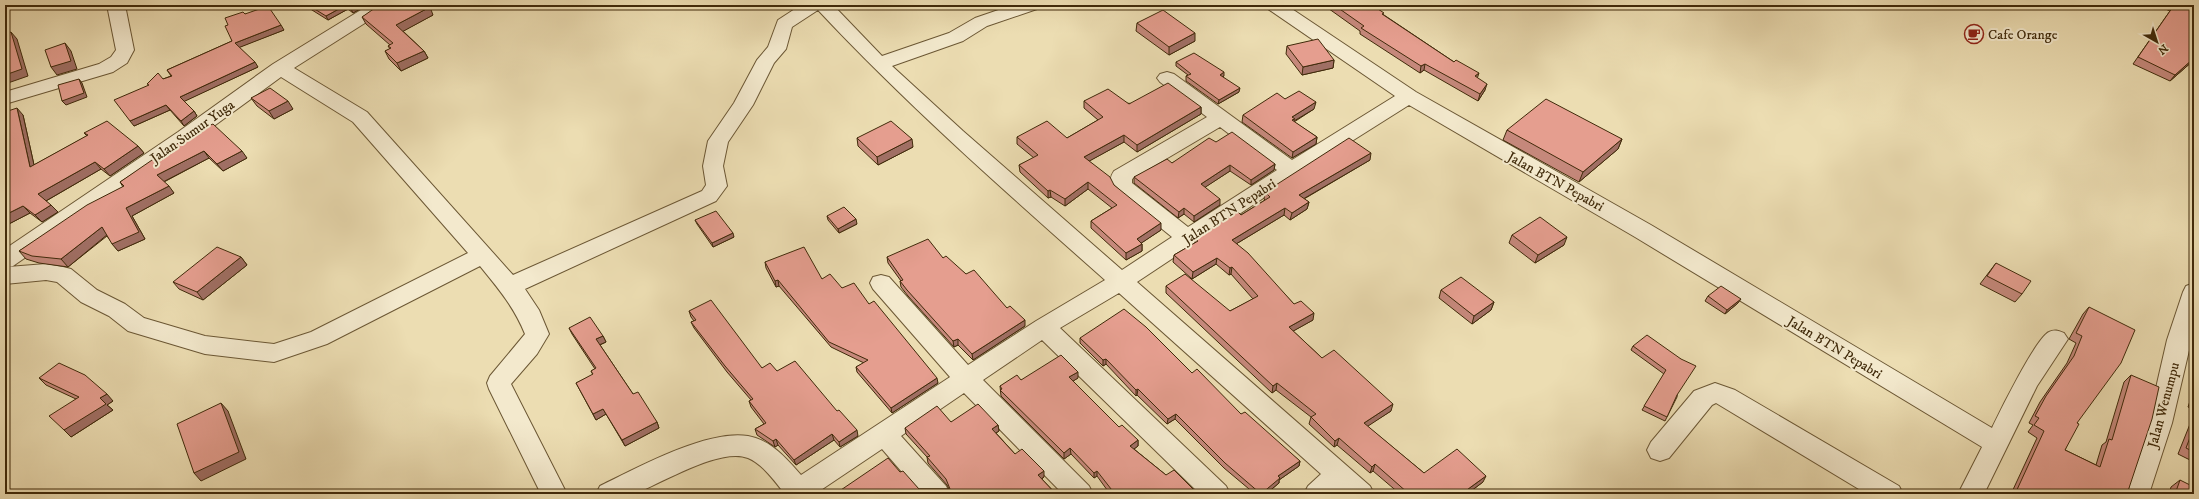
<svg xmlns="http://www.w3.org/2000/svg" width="2199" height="499" font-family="'IM FELL DW Pica',serif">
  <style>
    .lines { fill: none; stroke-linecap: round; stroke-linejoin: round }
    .minor-casing { stroke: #6b5734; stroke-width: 2 }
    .minor { fill: #f3e9cd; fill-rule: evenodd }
    .wall { fill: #c5887b; stroke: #402a0a }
    .shaded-wall { fill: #a06f64; stroke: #402a0a }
    .building { fill: #e59e8f; stroke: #402a0a }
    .labels { text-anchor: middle; stroke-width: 4; stroke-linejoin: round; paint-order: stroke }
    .poi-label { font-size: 14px; fill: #402a0a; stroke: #f3e9cd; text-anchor: start }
    .street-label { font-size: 14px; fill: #402a0a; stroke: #f3e9cd }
  </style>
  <rect width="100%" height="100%" fill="#ecddb2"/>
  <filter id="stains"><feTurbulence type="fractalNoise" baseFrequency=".005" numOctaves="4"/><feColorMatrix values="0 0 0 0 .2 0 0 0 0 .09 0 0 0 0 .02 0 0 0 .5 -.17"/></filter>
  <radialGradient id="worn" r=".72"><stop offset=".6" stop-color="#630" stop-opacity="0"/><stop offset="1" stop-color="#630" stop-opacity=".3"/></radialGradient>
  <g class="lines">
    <g class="minor-casing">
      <path id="minor" d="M107,5H125L134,50L127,63L113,72L5,104V92L99,64L111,57L116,50Z
        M369,5H390L387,9L294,68L367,112L513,275L702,191L706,185L703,166L708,141L734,103L757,60L768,47L778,20L801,5H833L882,56L949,33L975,18L1013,5H1040L1037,9L987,26L963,41L892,66L963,131L1122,270L1172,237L1115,191C1110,184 1109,178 1114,171L1207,117L1160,82L1157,78L1160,74L1167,72L1174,74L1292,160L1395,96L1268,9L1265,5H1286L1416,92L1651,225L1992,428C2000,411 2036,338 2049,332C2055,329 2059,331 2064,333L2068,339L2037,386L1984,494H1958L1982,447L1635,237L1409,105L1298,175L1137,282L1370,486L1374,494H1343L1339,490L1335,494H1304L1308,486L1321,474L1119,293L1060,328L1226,486L1230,494H1200L1042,340L983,380L1089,486L1093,494H1063L964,393L901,436L946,486L950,494H921L882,449L815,494H785C775,482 763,464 748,458C720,447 662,483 636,493C625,497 607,494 596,494L600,486C636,468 708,429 748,436C771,440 786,458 801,475L950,377L873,289L870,283L873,277L881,275L889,277L968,365L1036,321L1105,280C1007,193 908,106 818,10L792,27L786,49L774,63L753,105L728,142L723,166L727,186L716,201L525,289L539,310L549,334L537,354L511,384L567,494H541L489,389L487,383L490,376L525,334C514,307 498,288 480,266L327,344L274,362L205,354L128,331L109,316L81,302L57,282L46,280L5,284V249L178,132L273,64ZM281,77L353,122L468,253L311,332L274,344L205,336L144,318L125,304L97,290L71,269L63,267L46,264L8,267L13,266L192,142ZM1220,127L1277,170L1188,227L1132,183V179Z
        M2194,283V329L2172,423L2149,494H2123L2148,423L2167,340L2183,292L2186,286Z
        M1715,383L1735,390L1899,486L1903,494H1867L1716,403L1712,405L1669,458L1660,461L1651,458L1647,450L1651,442L1694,391Z"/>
    </g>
    <use href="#minor" class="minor"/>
  </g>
  <path class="wall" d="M304,5H367L353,13L348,9L328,20Z
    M1326,5H1372L1384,15L1478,78L1485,90L1478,101L1424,70L1420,73L1360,34V31L1325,6Z
    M2156,5H2194L2191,47L2194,60L2170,81L2133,64L2165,18L2170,11Z
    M376,9L433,15L403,31L424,51L428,58L401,71L389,59L385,51L390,49L388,46L390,45L366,24L362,17Z
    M245,14L284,30L239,47L258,67L184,101L194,111L197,116L184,126L170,110L134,126L163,79L171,76L167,70L232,41L228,25Z
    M1137,23L1195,41L1169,55L1136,31Z
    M1287,46L1334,60L1333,68L1302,75L1286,54Z
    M1176,62L1224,76L1223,77L1239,92L1218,104L1186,81V76L1188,75L1176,66Z
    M251,98L293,109L274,119L257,106Z
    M1285,99L1314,109L1294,122L1317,137L1316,144L1292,158L1242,122L1243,115Z
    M1084,101L1201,107V114L1137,152L1124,142L1089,161L1161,230L1141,243L1142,244V251L1126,260L1091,228V221L1112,208L1088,189L1065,206L1051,197L1048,198L1020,172L1019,165L1034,158L1017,144V137L1067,138L1098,120L1084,108Z
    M5,111V112L23,115L34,165L87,136L84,133L138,146L144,153L110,176L101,169L46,201L58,212L42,222L30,213L5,226Z
    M208,126L247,158L223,171L209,158L164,182L174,193L132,216L145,239L118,251L107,236L68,267L39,263L26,259L19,251L123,187L120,182L194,135L192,133Z
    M1507,130L1622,139L1618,149L1579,182L1503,140Z
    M857,138L913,147L878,165L858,146Z
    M1216,142L1275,164L1274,170L1251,185L1230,171L1205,187L1220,205L1194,222L1184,214L1178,218L1134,183V177L1172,163Z
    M1370,160L1304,199L1309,202L1307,209L1290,220L1284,215L1236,244L1294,304L1313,320L1293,331L1322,358L1391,411L1367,426L1424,473L1483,482L1467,494H1400L1373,471L1370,473L1337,445L1334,447L1309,424L1311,417L1276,390L1272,393L1166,293V286L1230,311L1253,299L1231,274L1229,275L1216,264L1192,279L1173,262L1174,255L1195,243V239L1241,215L1265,200L1264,199L1265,192Z
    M827,216L857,224L839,233L828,220Z
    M695,220L734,237L713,247L697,224Z
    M1512,235L1564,245L1535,263L1509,243Z
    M241,257L247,265L203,300L179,289L173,282Z
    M887,257L943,258L966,274L1007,308L1025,326L973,360L958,345L954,347L908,296L901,287L900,281H901L888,263Z
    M765,262L822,279L842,288L869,304L938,383L892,413L857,372L856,367L864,363L831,347L779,286L776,287L766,268Z
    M1996,263L2022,294L2015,302L1980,284Z
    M1441,290L1494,302L1491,310L1472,324L1439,298Z
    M1708,296L1738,303L1725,314L1705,301Z
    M2089,307L2077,423L2065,450L2096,465L2102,445L2106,442L2124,382L2131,375L2129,487L2127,494H2011L2037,438L2028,432L2033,425L2029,423L2040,402L2067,363L2076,343L2069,339L2083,314Z
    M689,311L762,368L777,371L858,436L840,447L834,440L796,465L778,445L775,447L757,435L755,429L764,424L751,407L749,401L751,400L727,372L694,328L691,322L694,321L691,317Z
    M569,328L603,336L606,342L600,345L633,394L657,422L659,428L625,446L606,414L596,420L576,383L593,375L591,371L595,369L572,334Z
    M1080,338L1192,373L1241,414L1300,461L1299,466L1279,480V483L1266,494H1255L1224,468L1175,419L1167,424L1137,395L1136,396L1106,364L1103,366L1080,343Z
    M1633,346L1681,359L1677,397L1665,421L1642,410L1664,374L1631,350Z
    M39,378L113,401L107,405L113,410L71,437L76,399L46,385Z
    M1078,378L1073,381L1119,427L1138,440V446L1134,449L1166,475L1198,494H1110L1097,476L1094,478L1071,454L1064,459L1001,396L1000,386L1021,380Z
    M2194,389V410L2188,407Z
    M2194,414V462L2178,454Z
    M951,422L998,425L999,431L996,433L1015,454L1044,477L1042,479L1056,494H835L900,472L919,489H949L947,485L928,463L927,457L906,434L905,428Z
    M2180,480L2194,494H2169L2171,487Z"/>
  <path class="shaded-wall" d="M346,5L348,9L328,20L326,16Z
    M358,5H367L353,13L351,9Z
    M430,7L433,15L400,33L396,25Z
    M281,25L284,30L238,48L235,43Z
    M11,32L17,39L28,76L5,84V75Z
    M1195,33V41L1169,55V47Z
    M65,43L71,51L77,69L57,75L51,67Z
    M424,51L428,58L401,71L397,63Z
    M2194,58V60L2170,81L2175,75Z
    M1334,60L1333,68L1302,75L1303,67Z
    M255,62L258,67L183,102L180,97Z
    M1425,64L1424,70L1420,73L1421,66Z
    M1224,72V76L1219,79L1220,75Z
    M1479,73L1477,79L1475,76Z
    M79,79L82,83L87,97L66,105L62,101Z
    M1487,84L1485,90L1478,101L1480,94Z
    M1240,88L1239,92L1218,104L1219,100Z
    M288,101L293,109L274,119L269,111Z
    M1316,102L1314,109L1294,121V125L1291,127L1292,117Z
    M166,105L170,110L134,126L130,121Z
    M1201,107V114L1137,152V145Z
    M17,108L23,115L36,174L30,167Z
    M194,111L197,116L184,126L181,121Z
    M1124,135V142L1084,164V157Z
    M1317,137L1316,144L1292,158L1293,152Z
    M912,139L913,147L878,165L877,157Z
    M1622,139L1618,149L1579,182L1583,172Z
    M138,146L144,153L110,176L104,169Z
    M204,151L209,158L163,182L157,175Z
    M242,151L247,158L223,171L217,164Z
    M1371,153L1370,160L1298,202L1299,195Z
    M95,162L101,169L44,202L38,194Z
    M1275,164L1274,170L1251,185V180Z
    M1230,165V171L1201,190V184Z
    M1088,182V189L1065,206V199Z
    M169,186L174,193L132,216L145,239L118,251L112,244L126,208Z
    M1050,190L1051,197L1048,198V191Z
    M1220,199V205L1194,222V216Z
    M1309,202L1307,209L1290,220L1292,213Z
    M51,205L58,212L42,222L35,215Z
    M23,206L30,213L5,226V215Z
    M1184,208V214L1178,218L1179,212Z
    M1285,208L1284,215L1231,247L1232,240Z
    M856,219L857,224L839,233L838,229Z
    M1161,223V230L1137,246V239Z
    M102,227L108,234L68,267L61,259Z
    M733,233L734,237L713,247L712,243Z
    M1567,237L1564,245L1535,263L1538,255Z
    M1142,244V251L1126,260V253Z
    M241,257L247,265L203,300L197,292Z
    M1217,258L1216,264L1192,279L1193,272Z
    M1232,267L1231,274L1229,275L1230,268Z
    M778,280L779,286L776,287L775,281Z
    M1741,299L1738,303L1725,314L1727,310Z
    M1494,302L1491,310L1472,324L1474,316Z
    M1314,313L1313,320L1288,334L1289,327Z
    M5,315L10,320L5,323Z
    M1025,320V326L973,360L972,354Z
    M603,336L606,342L599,345L596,339Z
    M958,339V345L954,347L953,341Z
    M1106,359V364L1103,366V360Z
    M1078,372V378L1070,383L1069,377Z
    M937,378L938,383L892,413L891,408Z
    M1277,383L1276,390L1272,393L1273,386Z
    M1138,389L1137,395L1136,396V390Z
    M107,394L113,401L107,405L113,410L71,437L64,430L100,398Z
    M221,403L228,411L246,459L201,481L194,473Z
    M1393,404L1391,411L1362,430L1364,423Z
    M603,409L606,414L596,420L593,414Z
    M1176,414L1175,419L1167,424L1168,419Z
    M657,422L659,428L625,446L622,440Z
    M998,425L999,431L993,435L992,429Z
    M857,430L858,436L840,447L839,442Z
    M832,434L834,440L796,465L794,460Z
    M1339,438L1337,445L1334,447L1335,441Z
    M776,439L778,445L775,447L773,441Z
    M1138,440V446L1130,452V446Z
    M1070,448L1071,454L1064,459V453Z
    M1300,461L1299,466L1279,480V483L1266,494H1261L1278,476Z
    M1375,464L1373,471L1370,473L1372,467Z
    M1044,471V477L1038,481V475Z
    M1097,471V476L1094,478V473Z
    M1486,476L1483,482L1467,494H1463L1464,492Z"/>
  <path class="building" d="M308,5H358L351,9L346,5L326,16Z
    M384,5H426L430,7L396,25L424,51L397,63L385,51L391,48L388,46L393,43L362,17L375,8L376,9Z
    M1334,5H1372L1384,13L1382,14L1454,62L1456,60L1479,73L1475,76L1487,84L1480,94L1425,64L1421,66L1361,28L1364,26Z
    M2176,5H2194V43L2191,47L2194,49V58L2175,75L2138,57L2170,11Z
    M268,6L281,25L235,43L255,62L180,97L194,111L181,121L166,105L130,121L114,100L149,85L147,84L158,73L163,79L172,76L167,70L232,41L225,26L228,25L225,18L243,12L245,14Z
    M1163,10L1195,33L1169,47L1137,23Z
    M11,32L22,69L5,75V34Z
    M1318,39L1334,60L1303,67L1287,46Z
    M65,43L71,61L51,67L45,50Z
    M1194,53L1224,72L1220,75L1240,88L1219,100L1186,76L1191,74L1176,62Z
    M79,79L84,93L62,101L58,85Z
    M1168,83L1201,107L1137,145L1124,135L1084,157L1110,177L1114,185L1161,223L1137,239L1142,244L1126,253L1091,221L1117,205L1088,182L1065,199L1050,190L1048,191L1019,165L1038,155L1017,137L1047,121L1067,138L1103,117L1084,101L1108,89L1129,104Z
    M270,88L288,101L269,111L251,98Z
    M1299,91L1316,102L1292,117L1295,119L1292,120L1317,137L1293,152L1243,115L1277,93L1285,99Z
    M1546,99L1622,139L1583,172L1507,130Z
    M17,108L30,167L88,135L84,133L107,121L138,146L104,169L95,162L38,194L51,205L35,215L23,206L5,215V112Z
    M891,121L912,139L877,157L857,138Z
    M205,123L208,126L213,124L242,151L217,164L204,151L157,175L169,186L126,208L139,232L112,244L102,227L61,259L32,256L19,251L87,205L124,186L120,182L171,147L194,135L192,133Z
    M1232,132L1275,164L1251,180L1230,165L1201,184L1220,199L1194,216L1184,208L1179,212L1134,177L1167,159L1172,163L1209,138L1216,142Z
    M1349,138L1371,153L1299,195L1309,202L1292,213L1285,208L1232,240L1248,253L1294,304L1301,301L1314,313L1289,327L1322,358L1334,350L1393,404L1364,423L1424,473L1457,449L1486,476L1464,492L1467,494H1407L1408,493L1375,464L1372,467L1339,438L1335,441L1311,417L1316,414L1277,383L1273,386L1166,286L1185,274L1230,311L1258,296L1232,267L1230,268L1217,258L1193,272L1174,255L1198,241L1195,239L1237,211L1241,215L1270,197L1265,192Z
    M844,207L856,219L838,229L827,216Z
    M716,211L733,233L712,243L695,220Z
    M1540,217L1567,237L1538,255L1512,235Z
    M928,239L943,258L946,256L966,274L974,270L1007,308L1010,306L1025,320L972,354L958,339L953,341L907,290L900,281L903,280L887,257Z
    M217,247L241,257L197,292L173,282Z
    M804,247L822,279L830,274L842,288L854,283L869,304L874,301L937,378L891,408L856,367L868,360L829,342L778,280L775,281L765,262Z
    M1996,263L2031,281L2022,294L1987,276Z
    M1461,277L1494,302L1474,316L1441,290Z
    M1721,286L1741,299L1727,310L1708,296Z
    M711,300L762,368L770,363L777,371L795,361L837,411L839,410L857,430L839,442L832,434L794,460L776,439L773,441L755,429L766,423L749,401L753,399L725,366L691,322L696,320L689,311Z
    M2089,307L2135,330L2121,363L2077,423L2079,424L2065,450L2100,467L2109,439L2112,440L2131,375L2159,387L2152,419L2127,494H2015L2044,431L2034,425L2039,418L2035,416L2046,396L2074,356L2082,336L2076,333Z
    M1124,309L1146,327L1192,373L1197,369L1241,414L1245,412L1300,461L1278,476L1280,478L1261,494L1225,463L1176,414L1168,419L1138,389L1136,390L1106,359L1103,360L1080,338Z
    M590,317L603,336L596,339L633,394L638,392L657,422L622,440L603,409L593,414L576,383L593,374L591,371L596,368L569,328Z
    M1647,335L1681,359L1696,366L1677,395L1667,417L1644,406L1666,370L1633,346Z
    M1061,355L1078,372L1069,377L1119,427L1122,425L1138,440L1130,446L1166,475L1174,470L1198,494H1115L1097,471L1094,473L1070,448L1064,453L1000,390L1002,389L1000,386L1017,375L1021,380Z
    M59,363L85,375L107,394L100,398L106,404L64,430L49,416L79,397L39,378Z
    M221,403L239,452L194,473L177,424Z
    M978,404L998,425L992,429L1015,454L1022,449L1044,471L1038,475L1056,494H835L888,458L900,472L903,471L919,489H950L946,479L927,457L930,456L905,428L937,406L951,422Z
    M2194,427V452L2186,448Z
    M2180,480L2194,487V494H2175Z
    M1324,490H1333L1337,494H1319Z"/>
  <defs>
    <g id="cafe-ring" transform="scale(1)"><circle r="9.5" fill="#f3e9cd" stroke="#8f2418" stroke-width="1.5"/><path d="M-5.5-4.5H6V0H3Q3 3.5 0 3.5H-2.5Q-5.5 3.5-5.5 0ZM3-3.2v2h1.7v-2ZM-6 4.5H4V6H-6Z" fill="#8f2418"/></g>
  </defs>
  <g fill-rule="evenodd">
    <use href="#cafe-ring" x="1974" y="34"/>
  </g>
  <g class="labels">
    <g class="poi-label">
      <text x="1988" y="39">Cafe Orange</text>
    </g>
    <g class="street-label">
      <text transform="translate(192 131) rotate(-35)" y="5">Jalan Sumur Yuga</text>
      <text transform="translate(1556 181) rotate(29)" y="5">Jalan BTN Pepabri</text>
      <text transform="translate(1229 211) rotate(-33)" y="5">Jalan BTN Pepabri</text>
      <text transform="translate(1835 347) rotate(31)" y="5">Jalan BTN Pepabri</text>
      <text transform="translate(2163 405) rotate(-75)" y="5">Jalan Wenumpu</text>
    </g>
  </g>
  <rect width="2199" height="499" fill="none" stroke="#ecddb2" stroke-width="20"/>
  <rect x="6" y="6" width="2187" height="487" fill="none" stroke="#402a0a" stroke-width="2"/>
  <rect x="10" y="10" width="2179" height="479" fill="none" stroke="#402a0a"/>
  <g transform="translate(2157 42) rotate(141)" stroke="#f3e9cd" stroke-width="3" paint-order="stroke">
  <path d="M0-3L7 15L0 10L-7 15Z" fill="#402a0a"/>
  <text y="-6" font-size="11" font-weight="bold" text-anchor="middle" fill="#402a0a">N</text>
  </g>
  <rect width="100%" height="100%" filter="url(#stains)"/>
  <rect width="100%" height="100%" fill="url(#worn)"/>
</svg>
